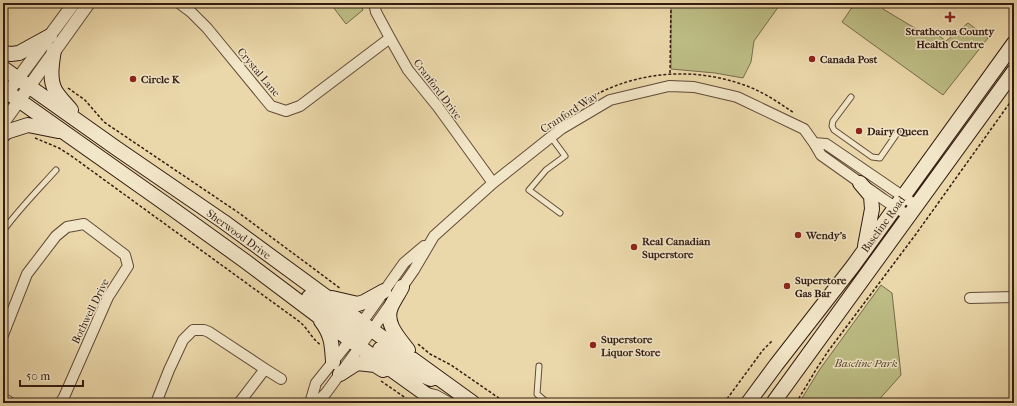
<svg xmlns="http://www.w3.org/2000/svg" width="1017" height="406" font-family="'IM FELL French Canon',serif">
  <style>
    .green { fill: #bdbd85; stroke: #786c4c }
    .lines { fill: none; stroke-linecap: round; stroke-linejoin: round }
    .service-casing { stroke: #614b38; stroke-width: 7 }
    .minor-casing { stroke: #614b38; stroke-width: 12 }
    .tertiary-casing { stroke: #614b38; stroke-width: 14 }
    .secondary-casing { stroke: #331c12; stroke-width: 16 }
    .path { stroke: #331c12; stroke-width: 1.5; stroke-dasharray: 3 2; stroke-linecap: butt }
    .service { stroke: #f2e6c8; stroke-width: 5 }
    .minor { stroke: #f2e6c8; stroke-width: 10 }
    .tertiary { stroke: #f2e6c8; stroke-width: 12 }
    .secondary { stroke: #f2e6c8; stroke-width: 14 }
    .poi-dot { fill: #8f2418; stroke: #f2e6c8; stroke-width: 1.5 }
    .labels { text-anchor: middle; stroke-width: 3; stroke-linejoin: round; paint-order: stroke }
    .poi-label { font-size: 11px; font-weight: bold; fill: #331c12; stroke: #f2e6c8; text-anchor: start }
    .street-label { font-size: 11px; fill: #331c12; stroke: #f2e6c8 }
    .park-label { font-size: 11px; font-style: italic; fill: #5c4c34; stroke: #f2e6c8 }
  </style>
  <rect width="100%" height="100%" fill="#ebd8aa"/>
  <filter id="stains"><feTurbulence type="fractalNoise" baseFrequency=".005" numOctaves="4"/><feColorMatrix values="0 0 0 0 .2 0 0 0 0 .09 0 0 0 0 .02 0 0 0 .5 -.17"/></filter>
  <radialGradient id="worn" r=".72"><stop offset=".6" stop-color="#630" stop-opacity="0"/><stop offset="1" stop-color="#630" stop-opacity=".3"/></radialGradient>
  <path class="green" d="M330,3H361L363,10L346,24Z
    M671,3H791L789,6H779L754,41L751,62L743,78L715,73L671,69Z
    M855,3H883V9L918,30L930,29L946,41L968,23L988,38L943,95L842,22Z
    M881,285L892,293L901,375L876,403H799L820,369Z"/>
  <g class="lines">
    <g class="service-casing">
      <path id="service" d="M851,97L833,121L832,126L834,130L872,157L880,158L898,132
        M551,137L565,156L546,170L529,190L560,213
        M3,231C19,209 38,190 56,170
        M539,366L537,394L544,400
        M429,391L437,393L455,403"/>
    </g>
    <g class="minor-casing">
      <path id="minor" d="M179,3L191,12L207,28L271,106L286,111L300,106L390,38
        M374,3L376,12L390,38L408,70L438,107L493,183
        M814,143L826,144L917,206
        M970,298L1014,297
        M3,335L27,274L56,236L67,227L84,224L125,255L128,266L108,297L64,397L60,403
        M3,398L11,403
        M156,403L169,370L183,340L193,330H204L209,332L265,369L281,379
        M239,403L265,369
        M310,403L316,383L344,348L404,263L424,246
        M316,403L326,393L372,330L414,270L434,236L493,183L561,129L610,100L669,86L694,87L737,97L804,129L814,143L821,155L883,199L909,216"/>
    </g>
    <g class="tertiary-casing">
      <path id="tertiary" d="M3,99L74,3
        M3,123L89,3"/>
    </g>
    <g class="secondary-casing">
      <path id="secondary" d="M54,50C52,62 49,79 55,90C59,97 66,104 71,110
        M3,53L11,54L19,53L50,36
        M3,68L116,148L224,222L325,296L473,403
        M3,89L170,207L245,261L350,340L438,403
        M3,135L6,132L28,125L58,131
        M860,183L871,196L872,209L865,246
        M402,287C399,293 394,300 391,307C384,323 399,338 408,350
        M309,297L356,331L363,333L372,330
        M332,298L358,304L364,302L384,291
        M321,321C332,335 332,346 333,362
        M380,349C396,361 412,372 431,379
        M340,374L357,363L375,365L383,370
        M748,403L776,365L853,266L1014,43
        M773,403L1014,71"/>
    </g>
    <path class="path" d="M670,73L671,3
      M68,88L85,100L104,122L239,213L341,289
      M563,116C573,109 583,101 593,96C640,71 694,67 744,85C762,91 778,102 794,113
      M35,138L59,148L70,155L300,322C308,329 312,339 321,345
      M418,344L430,354L451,365L506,403
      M381,381L413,403
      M724,403L763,350L773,340
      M796,403L817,368L829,350L916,234L1014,97"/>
    <use href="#service" class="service"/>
    <use href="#minor" class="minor"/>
    <use href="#tertiary" class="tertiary"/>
    <use href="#secondary" class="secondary"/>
  </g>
  <g class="poi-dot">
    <path d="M948 11h4v4h4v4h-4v4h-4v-4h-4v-4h4z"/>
    <circle cx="812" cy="59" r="4"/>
    <circle cx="133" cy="79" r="4"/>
    <circle cx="859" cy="131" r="4"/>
    <circle cx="798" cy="235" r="4"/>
    <circle cx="634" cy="247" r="4"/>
    <circle cx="787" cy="286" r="4"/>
    <circle cx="593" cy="345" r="4"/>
  </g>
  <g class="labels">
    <g class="poi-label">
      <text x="950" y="35" text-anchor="middle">Strathcona County<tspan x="950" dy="13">Health Centre</tspan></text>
      <text x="820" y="63">Canada Post</text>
      <text x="141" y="83">Circle K</text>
      <text x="867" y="135">Dairy Queen</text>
      <text x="806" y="239">Wendy's</text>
      <text x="642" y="245">Real Canadian<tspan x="642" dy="13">Superstore</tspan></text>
      <text x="795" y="284">Superstore<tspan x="795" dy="13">Gas Bar</tspan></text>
      <text x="601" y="343">Superstore<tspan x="601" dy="13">Liquor Store</tspan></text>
    </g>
    <g class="street-label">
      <text transform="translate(259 72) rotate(50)" y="4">Crystal Lane</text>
      <text transform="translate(438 89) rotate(53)" y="4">Cranford Drive</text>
      <text transform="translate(569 112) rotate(-33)" y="4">Cranford Way</text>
      <text transform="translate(883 224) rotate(-54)" y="4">Baseline Road</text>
      <text transform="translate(239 234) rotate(36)" y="4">Sherwood Drive</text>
      <text transform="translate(90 311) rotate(-64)" y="4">Bothwell Drive</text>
    </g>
    <g class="park-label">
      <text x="866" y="367">Baseline Park</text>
    </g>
  </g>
  <rect width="1017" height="406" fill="none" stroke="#ebd8aa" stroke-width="16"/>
  <rect x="4" y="4" width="1009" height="398" fill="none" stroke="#331c12" stroke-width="2"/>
  <rect x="8" y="8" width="1001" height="390" fill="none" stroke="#331c12"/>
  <path d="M20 380v6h63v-6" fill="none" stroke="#331c12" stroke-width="2"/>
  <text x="26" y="380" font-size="12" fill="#331c12" stroke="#f2e6c8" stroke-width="3" paint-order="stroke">50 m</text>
  <rect width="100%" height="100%" filter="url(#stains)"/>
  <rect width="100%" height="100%" fill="url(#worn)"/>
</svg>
